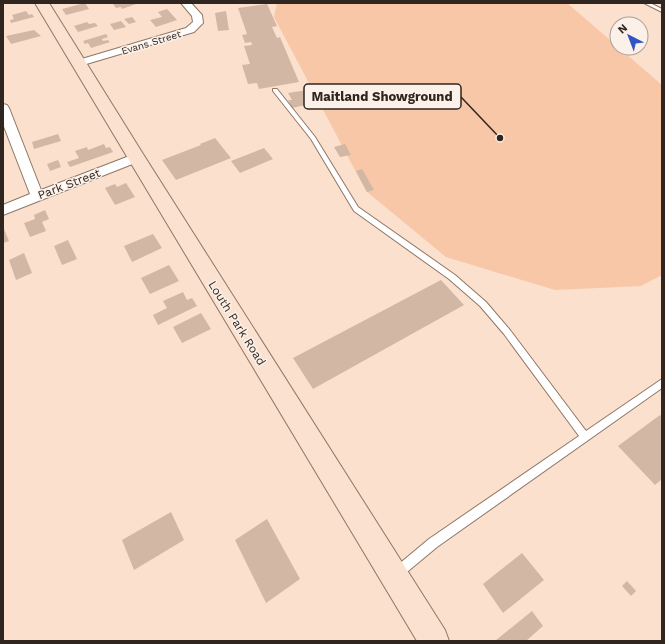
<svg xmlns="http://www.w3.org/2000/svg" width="665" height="644" font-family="'Work Sans',sans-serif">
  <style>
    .green { fill: #f7c7a7 }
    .building { fill: #d2b7a5 }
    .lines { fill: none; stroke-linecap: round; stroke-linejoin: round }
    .lane-casing { stroke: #8f7665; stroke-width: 2 }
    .street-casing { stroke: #8f7665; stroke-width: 2 }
    .secondary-casing { stroke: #8f7665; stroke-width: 2 }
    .lane { fill: #fff; fill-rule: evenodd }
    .street { fill: #fff; fill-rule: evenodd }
    .secondary { fill: #fbe2d0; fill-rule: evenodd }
    .labels { text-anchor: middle; stroke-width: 3; stroke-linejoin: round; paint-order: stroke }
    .far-street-label { font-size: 10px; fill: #30261f; stroke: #fcf1e9 }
    .street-label { font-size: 12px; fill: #30261f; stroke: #fcf1e9 }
    .leader { fill: none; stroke: #30261f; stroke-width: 1.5 }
    .callout-dot { fill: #30261f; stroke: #fcf1e9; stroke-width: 1.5 }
    .callout { fill: #fcf1e9; stroke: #30261f; stroke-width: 1.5 }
    .callout-label { font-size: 13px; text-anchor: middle; font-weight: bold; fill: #30261f }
  </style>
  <rect width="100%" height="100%" fill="#fbe0cd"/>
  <path class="green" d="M277,3H567L617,46V48H619L662,85V275L641,286L555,290L446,257L366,191L274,17Z"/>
  <path class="building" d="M85,3L89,9L66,15L62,9Z
    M116,3H139L122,9L121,7L116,8L113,4Z
    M267,4L277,26L272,27L277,38L280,37L299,82L259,89L257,83L248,84L242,65L250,64L244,46L252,45L251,42L245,43L242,35L247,34L238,8Z
    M167,9L177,20L156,27L150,20L162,17L158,12Z
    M26,11L29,15L32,14L34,17L11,23L10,20L14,19L12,15Z
    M226,11L229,30L218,31L215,13Z
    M132,17L136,22L129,24L124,19Z
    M121,21L126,27L114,30L110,24Z
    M87,22L89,24L95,23L98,26L78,32L74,26Z
    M34,30L41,36L11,44L6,36Z
    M106,34L108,37L102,39L103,41L108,40L110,42L91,48L88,43L85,44L83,41Z
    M307,90L314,103L292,108L288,100H292L288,93Z
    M58,134L61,141L34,149L32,142Z
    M215,138L231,158L176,180L162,160L201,145L200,144Z
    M104,144L106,148L110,147L113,152L70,167L67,162L79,158L75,151L87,147L88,150Z
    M345,144L351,155L340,157L334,147Z
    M264,148L273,159L240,173L231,161Z
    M58,160L61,167L50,171L47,164Z
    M362,169L374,190L367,192L356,171Z
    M126,183L135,197L115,205L105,188L115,184L117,187Z
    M45,210L49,219L42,222L46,231L30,237L24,223L35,219L34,215Z
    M4,229L9,241L3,243V230Z
    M153,234L162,248L132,262L124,246Z
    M68,240L77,259L62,265L54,246Z
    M24,253L32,273L16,280L9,260Z
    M169,265L179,281L150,294L141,278Z
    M441,280L464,305L313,389L293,358Z
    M183,292L187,300L192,298L197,306L158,325L153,315L167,308L163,301Z
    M201,313L211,329L182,343L173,327Z
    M660,415L662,417V479L655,485L618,446Z
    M171,512L184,540L134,570L122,540Z
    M267,519L300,579L266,603L235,540Z
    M522,553L544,580L503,613L483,584Z
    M627,581L636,591L631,596L622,586Z
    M532,611L543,626L526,641H495Z"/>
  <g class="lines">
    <g class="lane-casing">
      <path id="lane" d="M644,3H650L662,9V12Z
        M273,89H277L315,137L358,207L455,275L486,302L510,330L586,431L662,379V388L437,547L401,577L397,578L393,577L392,573L393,569L429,539L579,436L504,334L480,306L449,279L354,211L311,139L273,91Z"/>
    </g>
    <g class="street-casing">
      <path id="street" d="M181,3H191L202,15L203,23L194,32L83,65H75L74,63L75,61L186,28L193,22L192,16Z
        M3,104L7,105L9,108L41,190L132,155L136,154L140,155L142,158L140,161L3,215V205L30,194L3,124Z"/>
    </g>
    <g class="secondary-casing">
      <path id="secondary" d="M35,3H49L143,154L445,630L449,641H417Z"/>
    </g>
    <use href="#lane" class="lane"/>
    <use href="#street" class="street"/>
    <use href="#secondary" class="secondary"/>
  </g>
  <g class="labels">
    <g class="far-street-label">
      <text transform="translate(151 42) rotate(-17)" y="4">Evans Street</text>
    </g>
    <g class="street-label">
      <text transform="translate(69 184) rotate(-21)" y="4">Park Street</text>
      <text transform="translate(237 323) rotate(58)" y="4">Louth Park Road</text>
    </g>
  </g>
  <path class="leader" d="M500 138L461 97"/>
  <circle class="callout-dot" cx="500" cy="138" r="4"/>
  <rect class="callout" x="304" y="84" width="157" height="25" rx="4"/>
  <g class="callout-label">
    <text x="382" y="101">Maitland Showground</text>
  </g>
  <rect width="665" height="644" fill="none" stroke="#30261f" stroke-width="8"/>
  <g transform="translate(629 36) rotate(318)"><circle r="19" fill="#fcf1e9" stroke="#aaa098"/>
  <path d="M0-3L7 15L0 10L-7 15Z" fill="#2f54c4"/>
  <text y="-6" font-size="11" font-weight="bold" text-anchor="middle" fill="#30261f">N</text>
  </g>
</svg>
